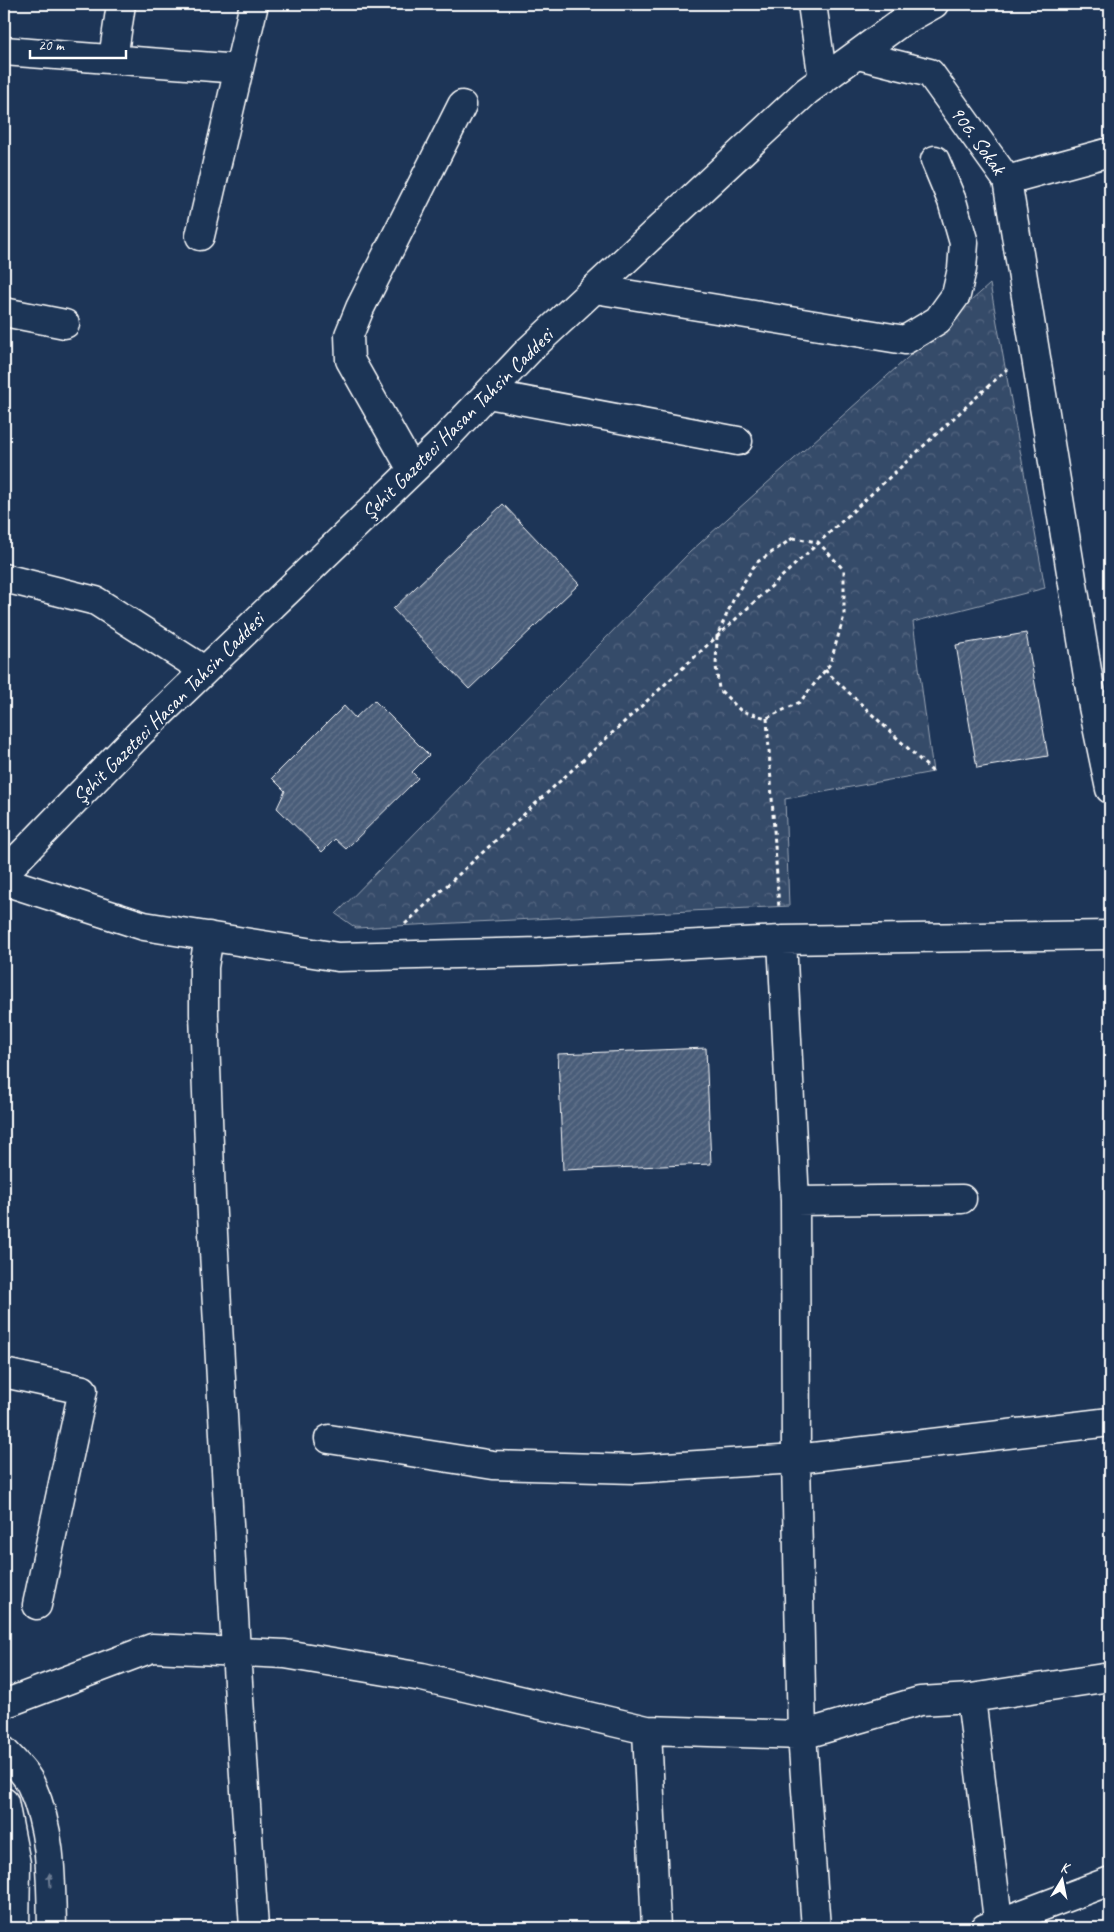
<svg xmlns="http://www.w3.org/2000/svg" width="1114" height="1932" font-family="Caveat,sans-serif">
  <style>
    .forest { fill: url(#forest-crowns); stroke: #9aa5b4 }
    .building { fill: url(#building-hatch); stroke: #fff }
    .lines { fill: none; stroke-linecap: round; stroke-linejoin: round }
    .minor-casing { stroke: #fff; stroke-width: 31 }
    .tertiary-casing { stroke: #fff; stroke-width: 31 }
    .path { stroke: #fff; stroke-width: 3; stroke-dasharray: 4 4; stroke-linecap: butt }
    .minor { stroke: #1d3557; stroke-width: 28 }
    .tertiary { stroke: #1d3557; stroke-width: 28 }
    .oneway { fill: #6c7c92 }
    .labels { text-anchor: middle; stroke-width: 4.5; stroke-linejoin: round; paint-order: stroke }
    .street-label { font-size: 21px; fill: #fff; stroke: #1d3557 }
  </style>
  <defs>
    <pattern id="forest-crowns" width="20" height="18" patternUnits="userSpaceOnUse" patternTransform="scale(1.25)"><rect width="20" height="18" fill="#364b69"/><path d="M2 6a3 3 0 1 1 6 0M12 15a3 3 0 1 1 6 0" fill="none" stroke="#546680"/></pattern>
    <pattern id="building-hatch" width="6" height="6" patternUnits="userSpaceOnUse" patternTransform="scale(1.25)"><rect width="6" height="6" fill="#4a5d79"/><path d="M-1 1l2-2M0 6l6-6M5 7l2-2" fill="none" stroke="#65758d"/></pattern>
  </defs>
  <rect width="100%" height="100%" fill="#1d3557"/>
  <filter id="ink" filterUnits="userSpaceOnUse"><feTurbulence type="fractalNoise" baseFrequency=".02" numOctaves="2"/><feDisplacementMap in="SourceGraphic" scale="10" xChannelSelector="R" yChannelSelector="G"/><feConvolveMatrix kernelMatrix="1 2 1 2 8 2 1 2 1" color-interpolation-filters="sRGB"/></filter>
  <g filter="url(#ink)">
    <path class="forest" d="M990,284L1045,588L913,622L933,772L785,799L789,906L356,928L336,914L690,552Z"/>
    <path class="building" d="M503,504L579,584L469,689L393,609Z
      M1026,633L1048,756L977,768L956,645Z
      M374,700L429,755L412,772L418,778L346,849L335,839L322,852L277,808L285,791L272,778L344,706L355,718Z
      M706,1048L711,1164L563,1170L558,1054Z"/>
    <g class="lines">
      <g class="minor-casing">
        <path id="minor" d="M4,51L239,69
          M113,59L121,4
          M1007,180L1093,707L1110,789
          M200,236L254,4
          M595,289L905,340L938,320L956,295L962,269L964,243L952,201L935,160
          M4,312L65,324
          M488,394L738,441
          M412,470L350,360L349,335L360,308L462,105
          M4,578L96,601L204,670
          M4,881L144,926L338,957L539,952L782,940L1110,935
          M209,936L204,967V1014L211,1197L236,1652L254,1928
          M782,940L795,1201L796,1459L802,1735L816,1928
          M795,1201L962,1199
          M4,1373L83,1390L37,1605
          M329,1439L493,1465L633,1469L796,1459L1110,1422
          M971,1698L999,1928
          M4,1704L152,1648L285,1654L422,1677L647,1730L802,1735L920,1701L971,1698L1110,1677
          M647,1730L656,1928
          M4,1751C13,1761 27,1774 32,1787C52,1831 51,1881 52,1928
          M4,1802L16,1864L15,1928"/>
      </g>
      <g class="tertiary-casing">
        <path id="tertiary" d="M812,4L823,80
          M858,55L930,73L1007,180L1110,152
          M4,873L141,732L441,443L530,349L807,91L900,23L934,4
          M985,1928L1110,1881"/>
      </g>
      <path class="path" d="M793,538L818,542L844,570V616L830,664L800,702L767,718L741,711L719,689L716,666L717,636L735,596L756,563Z
        M825,670L933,772
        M767,718L779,909
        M405,924L1007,369"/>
      <use href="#minor" class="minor"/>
      <use href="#tertiary" class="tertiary"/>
    </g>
    <defs><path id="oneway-solid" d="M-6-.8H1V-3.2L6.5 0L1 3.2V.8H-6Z" transform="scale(1.25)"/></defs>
    <use class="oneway" href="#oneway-solid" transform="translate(50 1880) rotate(-94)"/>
  </g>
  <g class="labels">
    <g class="street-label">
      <text transform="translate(978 140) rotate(54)" y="7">906. Sokak</text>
      <text transform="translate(457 424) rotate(-45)" y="7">Şehit Gazeteci Hasan Tahsin Caddesi</text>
      <text transform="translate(168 708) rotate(-45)" y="7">Şehit Gazeteci Hasan Tahsin Caddesi</text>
    </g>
  </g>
  <rect width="1114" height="1932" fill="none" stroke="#1d3557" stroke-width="20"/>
  <rect x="10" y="10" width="1094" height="1912" fill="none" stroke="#fff" stroke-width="2" filter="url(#ink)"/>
  <g transform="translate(1062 1880) rotate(10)" stroke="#1d3557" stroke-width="4" paint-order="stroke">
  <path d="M0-4L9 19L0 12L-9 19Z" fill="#ffffff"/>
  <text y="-8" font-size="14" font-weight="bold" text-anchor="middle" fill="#ffffff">K</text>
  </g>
  <path d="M30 50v8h96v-8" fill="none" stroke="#ffffff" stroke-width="2.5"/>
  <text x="38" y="50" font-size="15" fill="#ffffff" stroke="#1d3557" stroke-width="4" paint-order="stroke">20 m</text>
</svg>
